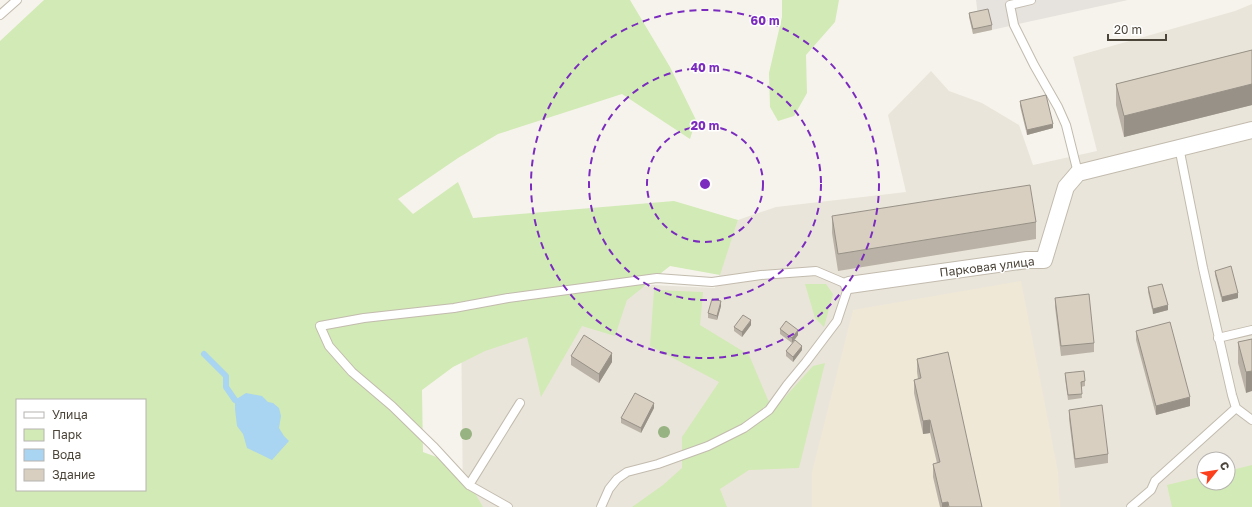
<svg xmlns="http://www.w3.org/2000/svg" width="1252" height="507" font-family="'Golos Text',sans-serif">
  <style>
    .residential { fill: #eae5da; fill-rule: evenodd }
    .industrial { fill: #e6e2dd }
    .education { fill: #efe8d6 }
    .green { fill: #d2eab5; fill-rule: evenodd }
    .water { fill: #a9d4f2 }
    .lines { fill: none; stroke-linecap: round; stroke-linejoin: round }
    .stream { stroke: #a9d4f2; stroke-width: 6 }
    .service-casing { stroke: #c2bbae; stroke-width: 10 }
    .minor-casing { stroke: #c2bbae; stroke-width: 18 }
    .service { stroke: #fff; stroke-width: 8 }
    .minor { stroke: #fff; stroke-width: 16 }
    .tree { fill: #97b381 }
    .wall { fill: #bab2a6 }
    .shaded-wall { fill: #979187 }
    .building { fill: #d8cfc1; stroke: #979187 }
    .ring { fill: none; stroke: #7b2cbf; stroke-width: 2; stroke-dasharray: 7 5 }
    .labels { text-anchor: middle; stroke-width: 3; stroke-linejoin: round; paint-order: stroke }
    .street-label { font-size: 12px; fill: #4b4439; stroke: #fff }
    .centre { fill: #7b2cbf; stroke: #fff; stroke-width: 2 }
    .ring-label { font-size: 12px; text-anchor: middle; font-weight: bold; fill: #7b2cbf; stroke: #fff; stroke-width: 3; stroke-linejoin: round; paint-order: stroke }
  </style>
  <rect width="100%" height="100%" fill="#f6f3ec"/>
  <path class="residential" d="M1252,4V507H463L461,318L653,285L715,288L738,220L776,207L906,192L888,115L931,71L949,91L982,103L1019,125L1033,165L1097,151L1073,57L1235,11ZM1204,459H1228V483H1204Z"/>
  <path class="industrial" d="M976,0H1128L973,34L969,17L978,16Z"/>
  <path class="education" d="M1021,281L1058,472L1060,507H812V472L853,310Z"/>
  <path class="green" d="M44,0H630L670,67L696,120L690,139L622,94L498,134L458,158L398,199L413,214L458,182L473,218L674,201L738,220L720,275L670,266L627,300L615,336L582,326L541,397L527,337L485,351L453,367L422,390L423,452L450,462L473,490L483,507H0V41ZM17,400H145V490H17Z
    M782,0H839L835,22L806,55L807,93L794,116L778,121L770,107L769,73L782,17Z
    M805,284H826L833,294L824,327L815,318Z
    M654,290L703,292L700,325L749,355L768,400L776,407L813,366L825,363L799,468L749,470L720,489L727,507H632L663,485L682,468V437L719,382L650,346Z
    M1252,465V507H1172L1167,485L1204,476V483H1228V471Z"/>
  <path class="water" d="M246,393L262,396L268,402L273,403L279,408L281,416L279,428L284,436L289,441L272,460L247,448L243,434L237,426L235,409V400Z"/>
  <g class="lines">
    <path class="stream" d="M204,354L226,376V387L235,400"/>
    <g class="service-casing">
      <path id="service" d="M1031,0L1010,5L1014,25L1034,65L1058,107L1066,125L1078,173
        M0,15L17,0
        M1179,147L1203,268L1232,395L1236,408L1252,420
        M1218,338L1252,330
        M469,485L433,446L392,406L352,372L329,346L320,326L364,318L454,308L508,298L657,278L712,282L761,275L816,271L849,285L837,321L806,362L787,385L769,410L744,428L708,446L658,464L627,472L617,479L609,489L601,507
        M508,507L469,485L520,403
        M1131,507L1151,490L1155,481L1236,408"/>
    </g>
    <g class="minor-casing">
      <path id="minor" d="M849,285L1027,260H1044L1066,187L1078,173L1252,130"/>
    </g>
    <use href="#service" class="service"/>
    <use href="#minor" class="minor"/>
  </g>
  <g class="tree">
    <circle cx="664" cy="432" r="6"/>
    <circle cx="466" cy="434" r="6"/>
  </g>
  <path class="wall" d="M969,13L992,25V30L973,34L969,17Z
    M1252,50V105L1124,137L1116,105V84Z
    M1020,101L1053,128L1027,135L1020,106Z
    M832,216L1036,222V239L838,271L832,233Z
    M1215,271L1238,298L1222,302L1215,275Z
    M1148,287L1168,310L1153,314L1148,292Z
    M1055,298L1094,343V352L1061,356L1055,307Z
    M721,306L717,320L708,318V313Z
    M751,325L742,337L734,331V327Z
    M780,329L798,335L792,343L780,334Z
    M1136,331L1190,406L1156,415L1136,340Z
    M1252,339L1246,393L1238,363V342Z
    M802,350L793,362L786,356V351Z
    M571,356L612,362L599,383L571,365Z
    M917,359L982,507H940L933,477V464L937,463L930,433L923,434L914,393V380L918,379L917,372Z
    M1065,373L1085,381V386L1081,387L1082,398L1068,400L1065,378Z
    M654,408L641,433L621,423V418Z
    M1069,410L1108,454V463L1075,468L1069,419Z"/>
  <path class="shaded-wall" d="M1252,84V105L1124,137V116Z
    M1053,124V128L1027,135V130Z
    M1238,293V298L1222,302V297Z
    M721,301V306L717,320V316Z
    M1168,305V310L1153,314V309Z
    M751,320V325L742,337V332Z
    M798,330V335L792,343V338Z
    M802,346V350L793,362V357Z
    M612,353V362L599,383V374Z
    M1252,371V391L1246,393V372Z
    M1190,397V406L1156,415V406Z
    M654,403V408L641,433V428Z
    M930,420V433L923,434V421Z
    M948,502V507H942V503Z"/>
  <path class="building" d="M988,9L992,25L973,29L969,13Z
    M1252,50V84L1124,116L1116,84Z
    M1046,95L1053,124L1027,130L1020,101Z
    M1030,185L1036,222L838,254L832,216Z
    M1231,266L1238,293L1222,297L1215,271Z
    M1162,284L1168,305L1153,309L1148,287Z
    M1089,294L1094,343L1061,346L1055,298Z
    M712,299L721,301L717,316L708,313Z
    M743,315L751,320L742,332L734,327Z
    M786,321L798,330L792,338L780,329Z
    M1170,322L1190,397L1156,406L1136,331Z
    M584,335L612,353L599,374L571,356Z
    M1252,339V371L1246,372L1238,342Z
    M795,340L802,346L793,357L786,351Z
    M948,352L982,507H949L948,502L942,503L933,464L940,462L930,420L923,421L914,380L921,378L917,359Z
    M1084,371L1085,381L1081,382L1082,394L1068,395L1065,373Z
    M635,393L654,403L641,428L621,418Z
    M1102,405L1108,454L1075,459L1069,410Z"/>
  <g class="ring">
    <circle cx="705" cy="184" r="58"/>
    <circle cx="705" cy="184" r="116"/>
    <circle cx="705" cy="184" r="174"/>
  </g>
  <g class="labels">
    <g class="street-label">
      <text transform="translate(987 267) rotate(-7)" y="4">Парковая улица</text>
    </g>
  </g>
  <circle cx="705" cy="184" r="6" class="centre"/>
  <g class="ring-label">
    <text x="765" y="25">60 m</text>
    <text x="705" y="72">40 m</text>
    <text x="705" y="130">20 m</text>
  </g>
  <rect x="16" y="399" width="130" height="92" fill="#ffffff" stroke="#b7b4b0"/>
  <rect x="24" y="412" width="20" height="6" fill="#ffffff" stroke="#b7b4b0"/>
  <text x="52" y="419" font-size="12" fill="#4b4439">Улица</text>
  <rect x="24" y="429" width="20" height="12" fill="#d2eab5" stroke="#b7b4b0"/>
  <text x="52" y="439" font-size="12" fill="#4b4439">Парк</text>
  <rect x="24" y="449" width="20" height="12" fill="#a9d4f2" stroke="#b7b4b0"/>
  <text x="52" y="459" font-size="12" fill="#4b4439">Вода</text>
  <rect x="24" y="469" width="20" height="12" fill="#d8cfc1" stroke="#b7b4b0"/>
  <text x="52" y="479" font-size="12" fill="#4b4439">Здание</text>
  <g transform="translate(1216 471) rotate(60)"><circle r="19" fill="#ffffff" stroke="#b7b4b0"/>
  <path d="M0-3L7 15L0 10L-7 15Z" fill="#fc3f1d"/>
  <text y="-6" font-size="11" font-weight="bold" text-anchor="middle" fill="#4b4439">С</text>
  </g>
  <path d="M1108 34v6h58v-6" fill="none" stroke="#4b4439" stroke-width="2"/>
  <text x="1114" y="34" font-size="12" fill="#4b4439" stroke="#ffffff" stroke-width="3" paint-order="stroke">20 m</text>
</svg>
